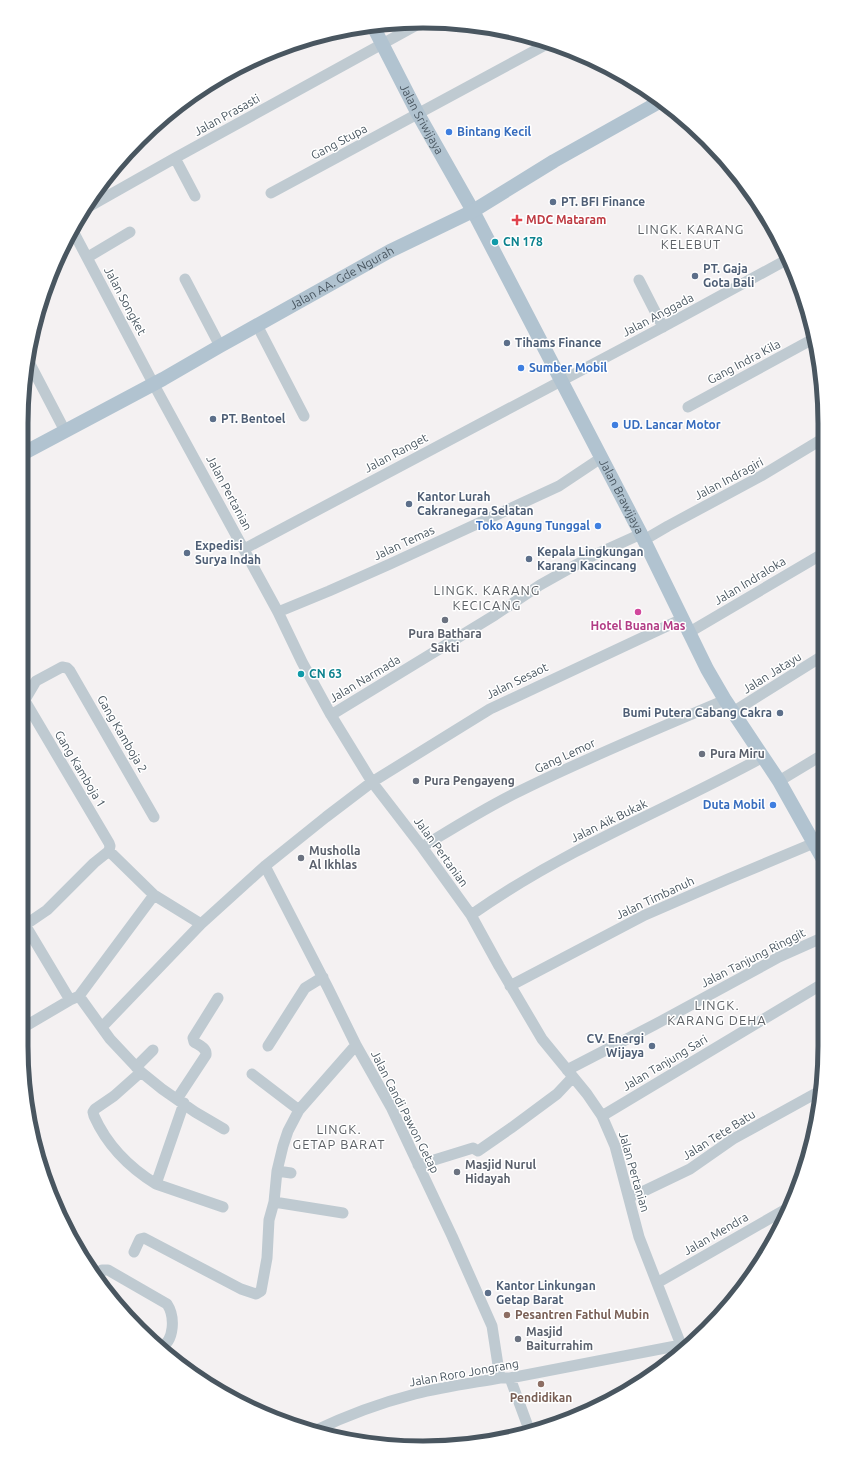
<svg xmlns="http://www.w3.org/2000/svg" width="846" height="1469" font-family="Ubuntu,sans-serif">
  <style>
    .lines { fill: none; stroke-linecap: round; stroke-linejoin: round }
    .minor { stroke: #bfcad1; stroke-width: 11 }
    .major { stroke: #b1c3d0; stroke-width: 14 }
    .shop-dot { fill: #3f7fe0; stroke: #fff; stroke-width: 1.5 }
    .service-dot { fill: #5c6f8a; stroke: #fff; stroke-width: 1.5 }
    .health-dot { fill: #e0444e; stroke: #fff; stroke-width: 1.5 }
    .culture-dot { fill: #0f9aa8; stroke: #fff; stroke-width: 1.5 }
    .hotel-dot { fill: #d1479c; stroke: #fff; stroke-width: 1.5 }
    .worship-dot { fill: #6b7280; stroke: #fff; stroke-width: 1.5 }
    .education-dot { fill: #8d6e63; stroke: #fff; stroke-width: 1.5 }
    .labels { text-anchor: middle; stroke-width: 3; stroke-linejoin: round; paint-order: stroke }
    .street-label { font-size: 12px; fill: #495660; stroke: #fff }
    .shop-label { font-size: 12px; font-weight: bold; fill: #366cbe; stroke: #fff; text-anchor: start }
    .service-label { font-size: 12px; font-weight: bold; fill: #4e5e75; stroke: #fff; text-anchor: start }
    .health-label { font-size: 12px; font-weight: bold; fill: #be3a42; stroke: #fff; text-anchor: start }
    .culture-label { font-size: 12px; font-weight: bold; fill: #0d838f; stroke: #fff; text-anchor: start }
    .hotel-label { font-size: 12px; font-weight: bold; fill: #b23c85; stroke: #fff }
    .worship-label { font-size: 12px; font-weight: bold; fill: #5b616d; stroke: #fff; text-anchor: start }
    .education-label { font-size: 12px; font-weight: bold; fill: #785e54; stroke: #fff; text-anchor: start }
    .neighbourhood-label { font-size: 13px; letter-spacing: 1px; fill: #5e6267; stroke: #fff }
    .rim { fill: none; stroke: #495660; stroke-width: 5 }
  </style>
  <rect width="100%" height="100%" fill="#f4f1f2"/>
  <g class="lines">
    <path class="minor" d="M175,158L195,196
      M271,193L549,43
      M83,210L175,158L424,21
      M73,231L153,383L278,612L302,662L331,715L372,782L422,847L471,915L499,966L542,1039L587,1094L602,1116L615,1146L639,1237L683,1350
      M88,257L130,232
      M185,279L220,346
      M639,280L663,327
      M257,325L304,416
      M29,362L65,431
      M688,407L813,339
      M644,540L668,526L761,476L824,438
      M244,549L663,327L788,259
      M278,612L329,591L390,564L559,486L601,458
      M688,633L824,553
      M25,701L109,843L110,846L109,851
      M23,703L36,681L62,667L67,668L70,671L154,817
      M733,712L824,655
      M331,715L495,615L540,585L590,557L641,534
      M779,781L824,754
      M422,847C455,827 488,806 522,790C589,757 657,729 725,700
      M109,851L154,895
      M265,866L328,988L356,1045L391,1107L452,1236L492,1326L500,1378
      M471,915C504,892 539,871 575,852C637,819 701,791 763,757
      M24,923L70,1000
      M25,925L47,910L94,863L109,851
      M510,986L645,915L728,879L814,843
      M79,996L154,895L201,924L265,866L326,817L372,782L490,709L682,619
      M79,996L110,1039L141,1072L162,1089L195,1112L224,1129
      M24,1027L70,1000L77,997
      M102,1027L201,924
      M268,1046L305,988L323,977
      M136,1067L153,1050
      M567,1070L654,1025L779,957L824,937
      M141,1072L114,1096L95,1109L93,1112L94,1116C107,1145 130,1168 156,1184
      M252,1074L299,1110
      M177,1099L206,1055C207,1048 199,1045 194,1042L193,1038L218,998
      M184,1103L156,1184L223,1207
      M602,1116L824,983
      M418,1165L473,1148L478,1151L511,1128L557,1094L573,1077
      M277,1171L291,1173
      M629,1197L642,1192L690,1169L733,1139L820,1091
      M274,1202L343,1213
      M134,1252L140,1239L144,1238L241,1289L256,1294L261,1291L267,1258L269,1220L274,1202L277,1171L283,1146L288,1131L299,1110L356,1045
      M97,1280L102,1270H108L167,1304C175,1316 175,1341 160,1348
      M657,1283L788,1208
      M510,1378L530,1432
      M312,1432C345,1416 380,1403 415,1394C443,1387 472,1383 500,1378H510L681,1345"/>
    <g class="major">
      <path id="s1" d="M373,26L418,114L473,211L641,534L707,669L725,700L779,781L824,861"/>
      <path id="s2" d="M22,454L163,379L220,346L390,251L473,211L554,161L661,101"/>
    </g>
  </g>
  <g class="shop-dot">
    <circle cx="449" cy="132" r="4"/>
    <circle cx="521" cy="368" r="4"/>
    <circle cx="615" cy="425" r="4"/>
    <circle cx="598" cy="526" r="4"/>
    <circle cx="773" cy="805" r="4"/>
  </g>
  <g class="service-dot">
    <circle cx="553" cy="202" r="4"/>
    <circle cx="695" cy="276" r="4"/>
    <circle cx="507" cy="343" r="4"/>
    <circle cx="213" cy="419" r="4"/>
    <circle cx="409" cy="504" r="4"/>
    <circle cx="187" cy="553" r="4"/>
    <circle cx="529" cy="559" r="4"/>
    <circle cx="780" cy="713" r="4"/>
    <circle cx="652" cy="1046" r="4"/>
    <circle cx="488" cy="1293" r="4"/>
  </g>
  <path class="health-dot" d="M515 214h4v4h4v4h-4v4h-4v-4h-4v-4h4z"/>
  <g class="culture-dot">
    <circle cx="495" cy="242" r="4"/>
    <circle cx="301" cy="674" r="4"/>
  </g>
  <circle class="hotel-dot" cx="638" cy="612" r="4"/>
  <g class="worship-dot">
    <circle cx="445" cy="620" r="4"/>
    <circle cx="702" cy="754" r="4"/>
    <circle cx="416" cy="781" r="4"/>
    <circle cx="301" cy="858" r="4"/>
    <circle cx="457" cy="1172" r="4"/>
    <circle cx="518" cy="1339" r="4"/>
  </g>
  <g class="education-dot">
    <circle cx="507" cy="1315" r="4"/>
    <circle cx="541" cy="1384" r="4"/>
  </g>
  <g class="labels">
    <g class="street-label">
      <text transform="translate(227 115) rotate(-29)" y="4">Jalan Prasasti</text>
      <text dy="4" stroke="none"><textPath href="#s1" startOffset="105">Jalan Sriwijaya</textPath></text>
      <text transform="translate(339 142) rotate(-28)" y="4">Gang Stupa</text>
      <text dy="4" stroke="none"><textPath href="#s2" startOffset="365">Jalan AA. Gde Ngurah</textPath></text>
      <text transform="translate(125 301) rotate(62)" y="4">Jalan Songket</text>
      <text transform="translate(658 315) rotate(-28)" y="4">Jalan Anggada</text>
      <text transform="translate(744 362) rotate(-28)" y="4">Gang Indra Kila</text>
      <text transform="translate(396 453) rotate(-28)" y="4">Jalan Ranget</text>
      <text transform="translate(729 479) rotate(-28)" y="4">Jalan Indragiri</text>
      <text transform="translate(229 493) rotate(62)" y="4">Jalan Pertanian</text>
      <text dy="4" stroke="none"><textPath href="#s1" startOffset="532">Jalan Brawijaya</textPath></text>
      <text transform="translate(404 543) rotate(-25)" y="4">Jalan Temas</text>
      <text transform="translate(750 581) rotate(-31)" y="4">Jalan Indraloka</text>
      <text transform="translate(772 673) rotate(-32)" y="4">Jalan Jatayu</text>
      <text transform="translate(365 679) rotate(-31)" y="4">Jalan Narmada</text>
      <text transform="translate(517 681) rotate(-26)" y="4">Jalan Sesaot</text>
      <text transform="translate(122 734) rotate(60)" y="4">Gang Kamboja 2</text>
      <text transform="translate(565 756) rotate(-25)" y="4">Gang Lemor</text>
      <text transform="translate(80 769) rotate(59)" y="4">Gang Kamboja 1</text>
      <text transform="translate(609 821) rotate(-26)" y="4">Jalan Aik Bukak</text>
      <text transform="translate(441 852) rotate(54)" y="4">Jalan Pertanian</text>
      <text transform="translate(655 898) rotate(-25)" y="4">Jalan Timbanuh</text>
      <text transform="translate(753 958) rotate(-27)" y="4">Jalan Tanjung Ringgit</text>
      <text transform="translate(665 1063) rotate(-31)" y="4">Jalan Tanjung Sari</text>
      <text transform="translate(405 1112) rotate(63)" y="4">Jalan Candi Pawon Getap</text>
      <text transform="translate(719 1135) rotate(-32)" y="4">Jalan Tete Batu</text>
      <text transform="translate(634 1172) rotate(74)" y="4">Jalan Pertanian</text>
      <text transform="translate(716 1234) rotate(-30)" y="4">Jalan Mendra</text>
      <text transform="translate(464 1373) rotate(-10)" y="4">Jalan Roro Jongrang</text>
    </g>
    <g class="shop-label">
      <text x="457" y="136">Bintang Kecil</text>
      <text x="529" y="372">Sumber Mobil</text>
      <text x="623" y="429">UD. Lancar Motor</text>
      <text x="590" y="530" text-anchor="end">Toko Agung Tunggal</text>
      <text x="765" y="809" text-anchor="end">Duta Mobil</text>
    </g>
    <g class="service-label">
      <text x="561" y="206">PT. BFI Finance</text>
      <text x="703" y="273">PT. Gaja<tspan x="703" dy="14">Gota Bali</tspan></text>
      <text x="515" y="347">Tihams Finance</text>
      <text x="221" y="423">PT. Bentoel</text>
      <text x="417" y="501">Kantor Lurah<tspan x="417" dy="14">Cakranegara Selatan</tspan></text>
      <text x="195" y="550">Expedisi<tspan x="195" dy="14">Surya Indah</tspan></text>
      <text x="537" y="556">Kepala Lingkungan<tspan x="537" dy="14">Karang Kacincang</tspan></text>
      <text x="772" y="717" text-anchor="end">Bumi Putera Cabang Cakra</text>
      <text x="644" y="1043" text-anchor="end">CV. Energi<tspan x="644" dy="14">Wijaya</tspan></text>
      <text x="496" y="1290">Kantor Linkungan<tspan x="496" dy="14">Getap Barat</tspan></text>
    </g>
    <g class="health-label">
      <text x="526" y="224">MDC Mataram</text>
    </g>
    <g class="culture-label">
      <text x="503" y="246">CN 178</text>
      <text x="309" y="678">CN 63</text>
    </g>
    <g class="hotel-label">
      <text x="638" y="630">Hotel Buana Mas</text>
    </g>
    <g class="worship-label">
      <text x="445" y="638" text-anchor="middle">Pura Bathara<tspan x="445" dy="14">Sakti</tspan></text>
      <text x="710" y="758">Pura Miru</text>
      <text x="424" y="785">Pura Pengayeng</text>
      <text x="309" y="855">Musholla<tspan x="309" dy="14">Al Ikhlas</tspan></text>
      <text x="465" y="1169">Masjid Nurul<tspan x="465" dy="14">Hidayah</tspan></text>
      <text x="526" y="1336">Masjid<tspan x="526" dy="14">Baiturrahim</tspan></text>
    </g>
    <g class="education-label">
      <text x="515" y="1319">Pesantren Fathul Mubin</text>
      <text x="541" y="1402" text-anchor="middle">Pendidikan</text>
    </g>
    <g class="neighbourhood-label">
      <text x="691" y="234">LINGK. KARANG<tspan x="691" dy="15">KELEBUT</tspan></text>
      <text x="487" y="595">LINGK. KARANG<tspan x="487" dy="15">KECICANG</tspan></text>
      <text x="717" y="1010">LINGK.<tspan x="717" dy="15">KARANG DEHA</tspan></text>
      <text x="339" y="1134">LINGK.<tspan x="339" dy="15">GETAP BARAT</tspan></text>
    </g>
  </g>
  <path d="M0 0H846V1469H0ZM423 28H423A395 395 0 0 1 818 423V1046A395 395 0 0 1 423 1441H423A395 395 0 0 1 28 1046V423A395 395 0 0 1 423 28Z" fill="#fff" fill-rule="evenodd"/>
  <path class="rim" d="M423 28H423A395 395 0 0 1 818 423V1046A395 395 0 0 1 423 1441H423A395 395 0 0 1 28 1046V423A395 395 0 0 1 423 28Z"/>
</svg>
